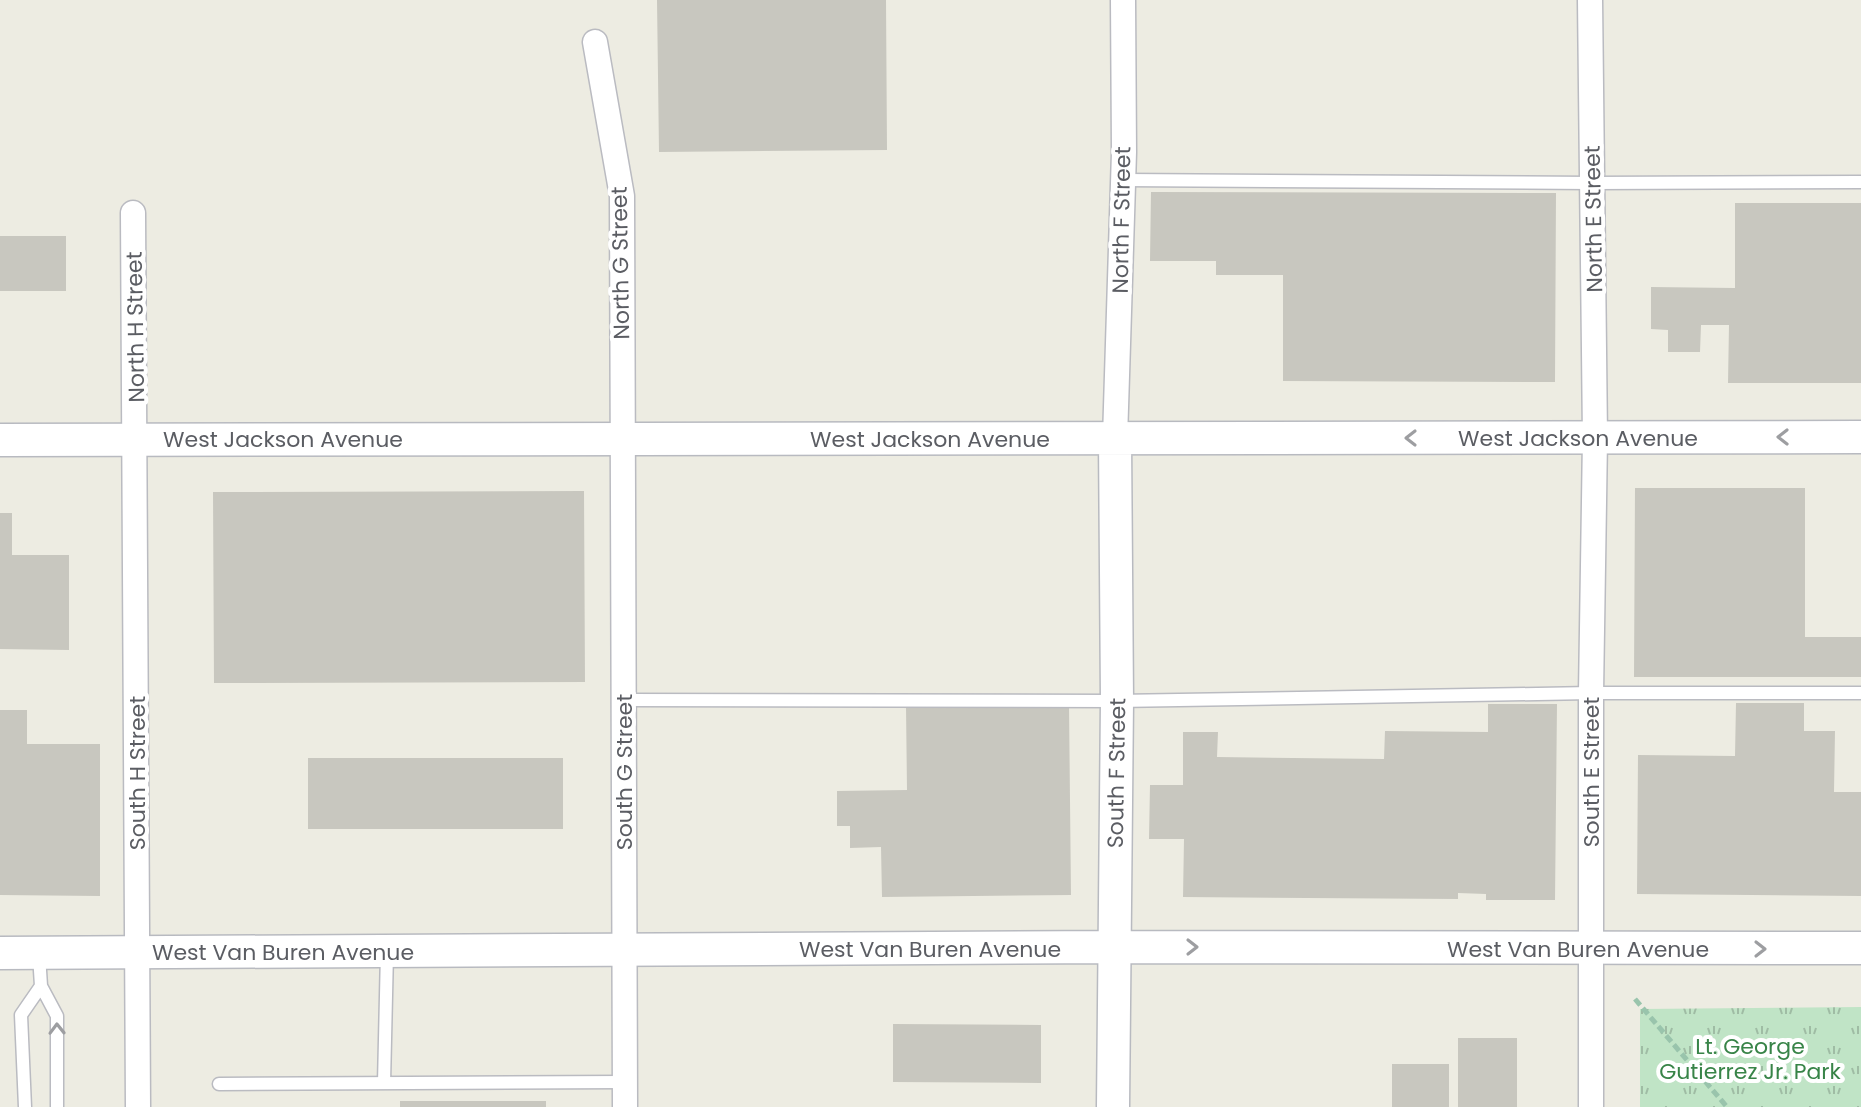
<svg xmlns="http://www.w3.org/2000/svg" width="1861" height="1107" font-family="Poppins,sans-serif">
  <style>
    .grass { fill: url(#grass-tufts) }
    .building { fill: #c8c7bf }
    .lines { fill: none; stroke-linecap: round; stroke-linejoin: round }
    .lane-casing { stroke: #babbc1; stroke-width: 15 }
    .street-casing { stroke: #babbc1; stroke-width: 27 }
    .secondary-casing { stroke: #b8bac0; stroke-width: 35 }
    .path { stroke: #99c4ac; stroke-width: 5; stroke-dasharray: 8 4; stroke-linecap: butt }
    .lane { stroke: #fff; stroke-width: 12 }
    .street { stroke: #fff; stroke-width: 24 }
    .secondary { stroke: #fff; stroke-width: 32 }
    .oneway { stroke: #9d9ea1 }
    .labels { text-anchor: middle; stroke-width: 8; stroke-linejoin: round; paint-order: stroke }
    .street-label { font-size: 22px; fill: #5b5d63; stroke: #fff }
    .park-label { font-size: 22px; fill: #388448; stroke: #fff }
  </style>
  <defs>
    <pattern id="grass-tufts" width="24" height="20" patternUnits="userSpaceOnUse" patternTransform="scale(2)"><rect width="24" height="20" fill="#c0e4c6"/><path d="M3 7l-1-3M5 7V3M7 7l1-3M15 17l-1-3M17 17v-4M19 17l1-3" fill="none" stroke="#9fbca4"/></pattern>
  </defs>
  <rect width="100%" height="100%" fill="#edece2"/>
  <path class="grass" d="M1861,1007V1107H1640V1009Z"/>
  <path class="building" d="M657,0H886L887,150L659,152Z
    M1151,192L1556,193L1555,382L1283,381V275H1216V261H1150Z
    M1735,203H1861V383H1728L1729,325H1701L1700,352H1668V330L1651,329V287L1735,288Z
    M0,236H66V291H0Z
    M1635,488H1805V637H1861V677H1634Z
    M584,491L585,682L214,683L213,492Z
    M0,513H12V555H69V650L0,649Z
    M1736,703H1804V731H1835L1834,792H1861V896L1637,894L1638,755L1735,756Z
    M1488,704H1557L1555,900H1486V894L1458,893V899L1183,897L1184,839H1149L1150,785H1183V732H1218L1217,757L1384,759L1385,731L1488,732Z
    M1069,705L1071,895L882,897L881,847L850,848V826H837V791L907,790L906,706Z
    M0,710H27V744H100V896L0,895Z
    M308,758H563V829H308Z
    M893,1024L1041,1025V1083L893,1082Z
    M1458,1038H1517V1107H1458Z
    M1392,1064H1449V1107H1392Z
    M400,1101H546V1107H400Z"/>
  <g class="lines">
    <g class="lane-casing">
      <path id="lane" d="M1123,180L1592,183L1861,182
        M623,700L1117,701L1591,693H1861
        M39,955L41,986L57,1016V1107
        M384,1083L387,952
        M219,1084L625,1082
        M25,1107L21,1015L41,986"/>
    </g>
    <g class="street-casing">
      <path id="street" d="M1590,0L1595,438L1591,693V1107
        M595,42L622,196L625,1107
        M133,213L138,1107
        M1115,439L1124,152L1123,0"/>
    </g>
    <g class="secondary-casing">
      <path id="secondary" d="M0,440L1861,437
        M0,953L1114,947L1861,948
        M1113,1107L1117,701L1115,439"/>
    </g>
    <path class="path" d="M1635,999L1727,1107"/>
    <use href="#lane" class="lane"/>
    <use href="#street" class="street"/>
    <use href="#secondary" class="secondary"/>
  </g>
  <defs><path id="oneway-chevron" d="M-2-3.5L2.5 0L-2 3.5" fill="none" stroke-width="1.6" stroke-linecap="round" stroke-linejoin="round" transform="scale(2)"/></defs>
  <g class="oneway">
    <use href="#oneway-chevron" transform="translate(1783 437) rotate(180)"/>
    <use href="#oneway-chevron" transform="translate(1411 438) rotate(180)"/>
    <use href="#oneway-chevron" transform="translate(1192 947)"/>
    <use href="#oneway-chevron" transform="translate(1760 949)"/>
    <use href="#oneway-chevron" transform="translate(57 1029) rotate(-91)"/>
  </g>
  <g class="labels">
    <g class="street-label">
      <text transform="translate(1593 219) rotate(-91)" y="8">North E Street</text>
      <text transform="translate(1121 220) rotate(-89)" y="8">North F Street</text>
      <text transform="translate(620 263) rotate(-91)" y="8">North G Street</text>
      <text transform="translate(135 327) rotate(-91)" y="8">North H Street</text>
      <text x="1578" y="446">West Jackson Avenue</text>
      <text x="283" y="447">West Jackson Avenue</text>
      <text x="930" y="447">West Jackson Avenue</text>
      <text transform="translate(624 772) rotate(-90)" y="8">South G Street</text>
      <text transform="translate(1591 772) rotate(-90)" y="8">South E Street</text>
      <text transform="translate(137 773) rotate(-90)" y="8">South H Street</text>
      <text transform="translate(1116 773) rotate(-89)" y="8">South F Street</text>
      <text x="930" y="957">West Van Buren Avenue</text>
      <text x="1578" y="957">West Van Buren Avenue</text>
      <text x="283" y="960">West Van Buren Avenue</text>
    </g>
    <g class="park-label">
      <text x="1750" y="1054">Lt. George<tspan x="1750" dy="25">Gutierrez Jr. Park</tspan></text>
    </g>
  </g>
</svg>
